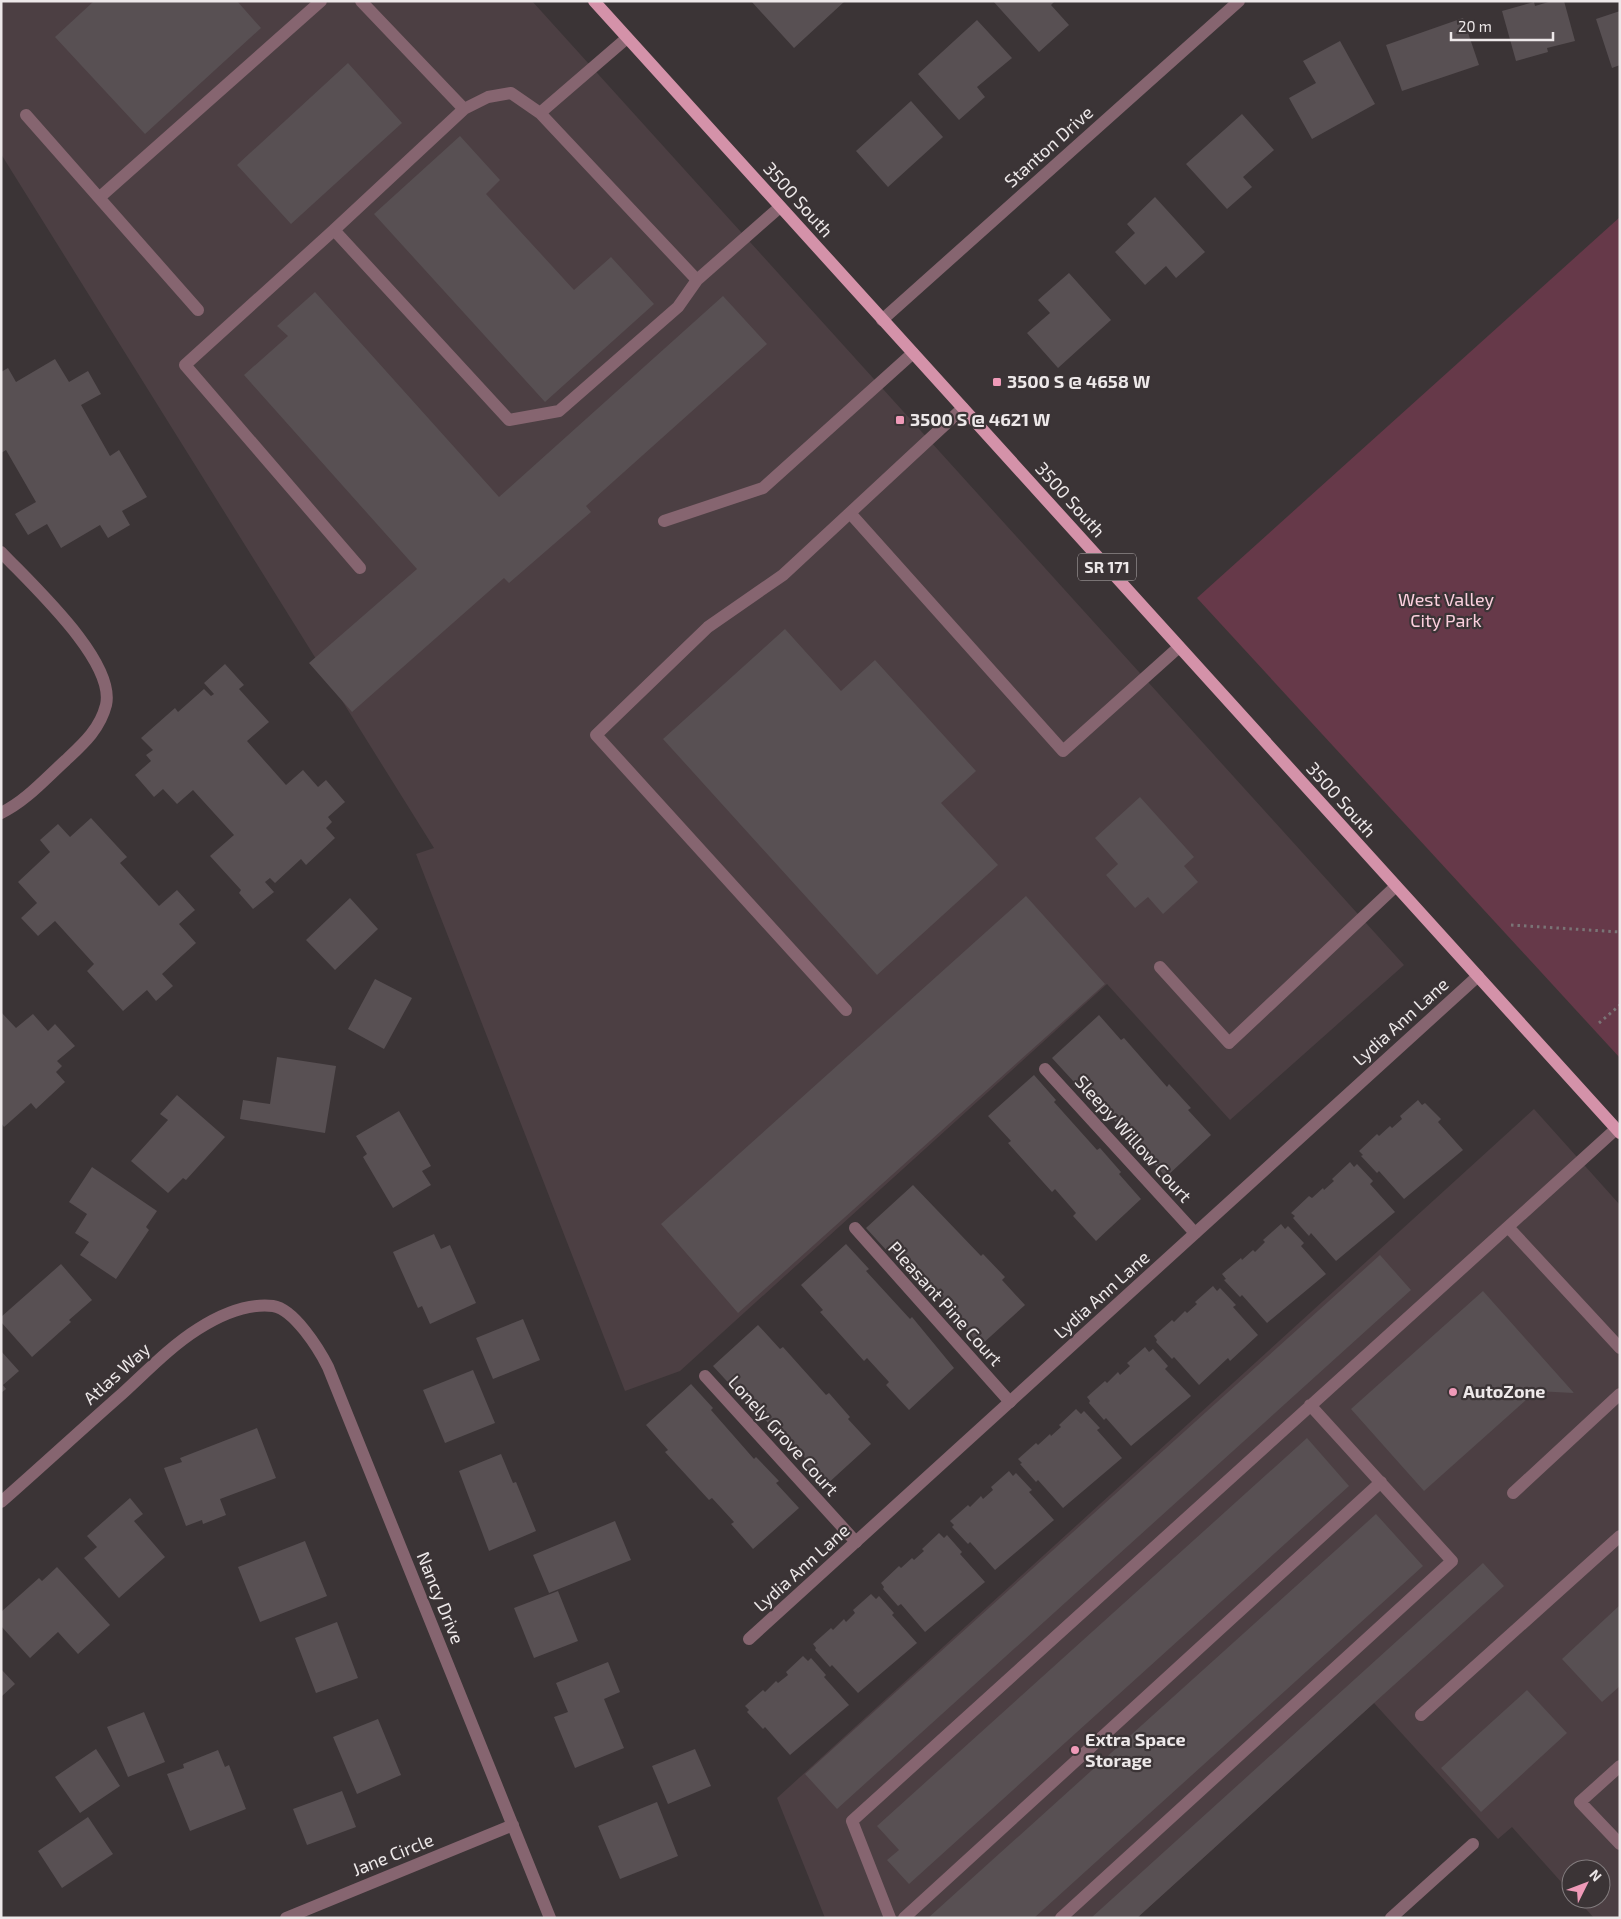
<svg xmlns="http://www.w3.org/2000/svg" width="1621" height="1919" font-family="'Exo 2',sans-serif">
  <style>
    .built { fill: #4c3f43 }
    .green { fill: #663949 }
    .building { fill: #585053 }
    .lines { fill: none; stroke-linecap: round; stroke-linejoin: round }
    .path { stroke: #7a7476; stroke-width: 3; stroke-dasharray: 2.5 4; stroke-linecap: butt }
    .service { stroke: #866570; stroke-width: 12 }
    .minor { stroke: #866570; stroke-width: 12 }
    .primary { stroke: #d492a9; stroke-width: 12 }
    .poi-dot { fill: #ef9ab8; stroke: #3b3436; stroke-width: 2 }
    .labels { text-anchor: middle; stroke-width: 4.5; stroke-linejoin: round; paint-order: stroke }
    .shield { fill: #3b3436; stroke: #b8b2b3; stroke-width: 1 }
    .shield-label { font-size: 16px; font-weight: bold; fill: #ede8e9 }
    .street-label { font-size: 18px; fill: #ede8e9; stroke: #3b3436 }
    .poi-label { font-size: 18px; font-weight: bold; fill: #ede8e9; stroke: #3b3436; text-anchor: start }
    .park-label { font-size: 18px; fill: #fbcfdd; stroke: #3b3436 }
  </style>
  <rect width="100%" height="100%" fill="#3b3436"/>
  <path class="built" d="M1,1H532L1404,965L1230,1120L1107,984L680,1371L625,1391L416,854L434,848L1,154Z
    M1534,1109L1620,1205V1918H1594L1577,1899H1601V1869H1571V1893L1512,1827L1498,1839L1374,1703L1137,1918H825L777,1798Z"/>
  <path class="green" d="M1620,217V1058L1197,598Z"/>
  <path class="building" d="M94,1H237L261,28L145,134L55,37Z
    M751,1H845L794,48Z
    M993,1H1055L1051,5L1069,25L1039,52Z
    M1552,1H1564L1575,41L1547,48L1548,52L1516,61L1502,11L1534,2L1535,6Z
    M1620,11V65L1612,68L1596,19Z
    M1463,18L1479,65L1402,91L1386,45Z
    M977,20L1012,58L977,87L985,97L959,120L918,74Z
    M1340,41L1375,104L1312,139L1289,98L1316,83L1303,61Z
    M348,63L402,123L291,224L237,165Z
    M911,101L943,137L888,187L856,151Z
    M1242,114L1274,150L1243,177L1252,187L1227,209L1186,164Z
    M460,136L500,180L486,194L574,290L611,257L654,304L545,402L374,214Z
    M1155,197L1205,252L1176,278L1166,266L1145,285L1115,252L1135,233L1127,224Z
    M1069,273L1111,320L1058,368L1027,333L1050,313L1038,300Z
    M315,292L499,497L723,296L767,344L586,506L591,512L509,583L504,578L352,712L309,663L417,569L244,375L288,336L277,326Z
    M55,359L69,382L88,371L101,394L81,405L110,456L119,450L147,497L122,511L130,525L108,538L100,525L61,548L47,524L28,535L15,514L36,502L6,450L1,453V372L8,368L16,382Z
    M785,629L841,691L875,660L976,771L941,803L998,865L877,975L663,739Z
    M225,664L244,685L239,689L269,722L247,741L286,785L303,770L318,787L326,780L345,802L328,817L332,822L326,828L335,838L306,865L301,859L275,883L270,878L265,882L274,892L253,909L239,893L241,890L210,856L234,835L193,790L177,804L163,789L154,797L135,775L151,761L146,755L153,750L141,738L175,708L178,712L204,689L211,696L214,694L204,683Z
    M1140,797L1194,857L1184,866L1198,882L1163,914L1148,897L1135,908L1106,875L1118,864L1095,838Z
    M91,818L127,857L120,863L159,906L177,890L195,910L179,924L196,943L162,974L173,986L156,1001L147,990L123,1011L87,971L94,964L55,921L38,936L21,918L37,903L18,882L50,852L40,840L58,824L70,837Z
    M1026,896L1105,984L738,1313L661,1224Z
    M350,898L378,929L335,970L306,940Z
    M375,979L412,998L384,1049L348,1029Z
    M1,1012L16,1028L33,1014L48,1031L55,1024L75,1046L57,1061L62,1066L56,1072L65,1082L36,1109L31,1103L4,1127L1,1123Z
    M1099,1015L1121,1040L1124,1038L1167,1087L1169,1084L1191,1108L1188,1110L1211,1135L1166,1177L1143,1152L1146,1149L1124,1125L1121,1128L1078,1080L1075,1083L1052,1058Z
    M277,1057L336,1066L325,1133L240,1119L243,1100L270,1104Z
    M1034,1075L1056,1100L1054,1102L1097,1150L1100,1148L1121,1172L1119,1174L1141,1199L1096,1241L1073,1216L1076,1213L1055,1189L1052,1192L1008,1143L1011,1141L988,1116Z
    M177,1095L225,1137L186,1180L183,1178L168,1193L131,1161L168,1120L160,1114Z
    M1418,1100L1422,1105L1425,1103L1441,1119L1438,1122L1463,1150L1404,1199L1379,1171L1377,1173L1361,1156L1363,1155L1359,1151L1377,1134L1379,1136L1390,1126L1392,1128L1402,1119L1400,1116Z
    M399,1111L431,1166L422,1171L431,1185L393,1208L363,1157L367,1154L356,1136Z
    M1350,1162L1354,1167L1357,1164L1373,1181L1370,1184L1395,1212L1336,1261L1311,1233L1309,1236L1293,1218L1295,1216L1291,1213L1309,1196L1312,1198L1323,1188L1324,1190L1334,1181L1332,1179Z
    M92,1167L157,1211L146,1227L149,1230L116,1279L80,1255L89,1242L75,1233L87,1214L69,1202Z
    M913,1185L981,1256L983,1254L1005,1277L1002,1280L1025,1305L980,1346L938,1295L935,1297L891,1250L888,1252L866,1228Z
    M1281,1224L1285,1229L1288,1226L1304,1243L1301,1246L1326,1274L1267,1323L1242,1295L1240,1297L1224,1280L1226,1279L1222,1274L1241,1258L1242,1260L1253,1250L1255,1252L1265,1242L1263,1240Z
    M434,1234L441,1249L450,1245L476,1303L430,1324L422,1306L418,1308L393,1252Z
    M846,1244L869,1269L866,1271L910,1319L912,1317L954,1368L909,1410L886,1385L889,1382L867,1358L864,1361L820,1312L823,1310L801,1285Z
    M1380,1255L1411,1290L837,1809L805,1774Z
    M61,1264L92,1300L69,1320L71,1322L32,1357L1,1322V1317Z
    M1213,1286L1217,1291L1220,1288L1236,1305L1233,1307L1258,1335L1230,1361L1228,1358L1199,1385L1174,1357L1172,1359L1156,1342L1157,1340L1154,1336L1172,1320L1174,1322L1185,1311L1187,1313L1197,1304L1195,1302Z
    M1483,1291L1574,1393L1536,1391L1424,1491L1351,1409Z
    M523,1319L540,1360L493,1379L476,1338Z
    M758,1325L780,1349L783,1347L826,1395L829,1393L850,1417L848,1419L871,1444L825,1486L802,1461L805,1458L784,1434L781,1437L737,1389L735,1390L713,1366Z
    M1145,1347L1149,1352L1153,1349L1168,1366L1165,1369L1191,1396L1131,1446L1106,1418L1104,1420L1089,1403L1090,1401L1087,1397L1105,1381L1107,1383L1118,1372L1120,1375L1130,1366L1127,1363Z
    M1,1351L19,1371L3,1385L6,1389L1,1393Z
    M473,1370L495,1423L445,1443L423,1390Z
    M691,1384L713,1408L711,1410L754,1459L756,1457L779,1481L776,1483L799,1508L753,1549L731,1524L734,1522L712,1498L709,1500L665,1452L668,1450L646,1425Z
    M1076,1409L1081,1414L1084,1411L1100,1428L1097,1430L1122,1458L1063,1508L1038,1480L1036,1482L1020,1464L1022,1463L1018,1459L1036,1443L1038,1445L1050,1434L1051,1436L1061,1427L1059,1425Z
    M257,1428L276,1478L220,1499L226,1515L203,1524L202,1520L186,1526L164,1468L182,1462L180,1458Z
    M1307,1438L1349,1486L909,1884L887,1860L899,1850L877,1826Z
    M501,1454L513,1483L516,1482L536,1531L489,1551L459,1471Z
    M1009,1471L1013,1476L1016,1473L1032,1490L1029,1492L1054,1520L995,1570L970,1542L968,1544L952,1527L954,1525L950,1521L968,1505L970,1507L981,1496L983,1499L993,1490L991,1487Z
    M130,1498L143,1514L134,1521L165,1557L119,1598L84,1558L97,1547L87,1536Z
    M1376,1514L1423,1566L1034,1918H928Z
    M615,1521L631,1560L549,1593L533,1555Z
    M939,1533L944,1538L947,1535L962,1552L960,1554L985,1582L925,1632L901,1604L898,1606L883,1589L884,1587L881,1583L899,1566L901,1568L912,1558L914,1560L924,1551L922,1549Z
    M305,1541L327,1596L260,1622L238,1567Z
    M1483,1563L1504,1586L1374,1703L1137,1918H1091Z
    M57,1567L110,1625L78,1654L58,1632L30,1658L1,1626V1612L39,1578L42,1581Z
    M558,1591L578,1641L534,1658L514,1608Z
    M871,1594L876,1599L879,1596L894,1613L892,1615L917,1643L858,1693L832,1665L830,1667L815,1650L816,1648L813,1644L831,1628L833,1630L844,1619L846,1622L855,1613L853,1610Z
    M1620,1605V1686L1602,1702L1562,1659Z
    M337,1622L358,1678L316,1693L295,1638Z
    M803,1656L808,1661L811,1658L826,1675L824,1677L849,1705L790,1755L765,1727L763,1729L747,1712L749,1710L745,1706L763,1690L765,1692L776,1681L778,1683L788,1675L786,1672Z
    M608,1662L620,1692L604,1699L624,1748L575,1768L554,1717L568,1712L556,1683Z
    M1,1669L15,1684L1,1697Z
    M1527,1690L1567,1733L1481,1812L1441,1768Z
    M144,1712L165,1762L128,1777L107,1727Z
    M378,1719L401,1775L357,1794L333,1737Z
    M96,1749L120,1786L80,1813L55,1777Z
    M695,1749L711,1786L668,1804L652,1766Z
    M218,1750L225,1767L229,1765L246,1809L190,1831L167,1774L184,1768L183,1764Z
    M342,1791L356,1827L307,1845L293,1809Z
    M657,1802L678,1856L620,1879L598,1826Z
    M88,1817L113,1854L62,1888L38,1851Z"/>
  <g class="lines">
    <path class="path" d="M1511,925L1620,932
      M1599,1023L1620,1005"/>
    <path class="service" d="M361,1L464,109
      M627,38L540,113L697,280L780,207
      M540,113L511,93L488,97L464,109L334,230L509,420L559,411L678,307L697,280
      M26,115L198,310
      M100,197L321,1
      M334,230L185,365L360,568
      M850,513L1063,751L1179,647
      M664,521L763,488L913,353
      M1160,967L1229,1043L1396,886
      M846,1010L596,735L708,627L783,575L963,408
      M1045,1069L1195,1233
      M1508,1227L1620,1348
      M855,1228L1010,1402
      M705,1376L856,1542
      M1513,1493L1620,1394
      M1421,1715L1620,1536
      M1620,1766L1580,1802L1620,1844
      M890,1918L852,1821L1616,1129
      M904,1918L1381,1482
      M1061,1918L1452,1561L1310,1405"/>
    <path class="minor" d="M882,320L1239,1
      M1,552C31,584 116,661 106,705C100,729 83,744 66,760C46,778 26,801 1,813
      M1,1502C42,1466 82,1429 123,1393C147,1371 171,1346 198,1329C220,1315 247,1303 273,1306C294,1309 319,1349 328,1367L550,1918
      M749,1639L1478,976
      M286,1918L513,1825
      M1391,1918L1473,1844"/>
    <path class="primary" d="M594,1L1620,1133"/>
  </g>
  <g class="poi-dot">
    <rect x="992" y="377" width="10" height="10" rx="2.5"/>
    <rect x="895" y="415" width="10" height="10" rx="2.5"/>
    <circle cx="1453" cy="1392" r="5"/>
    <circle cx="1075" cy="1750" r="5"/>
  </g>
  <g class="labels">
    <rect class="shield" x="1078" y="553.5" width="58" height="27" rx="4"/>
    <g class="shield-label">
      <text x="1107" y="573">SR 171</text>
    </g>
    <g class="street-label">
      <text transform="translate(1049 147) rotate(-42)" y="6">Stanton Drive</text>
      <text transform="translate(798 200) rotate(48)" y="6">3500 South</text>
      <text transform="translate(1070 500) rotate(48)" y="6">3500 South</text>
      <text transform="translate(1341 800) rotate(48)" y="6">3500 South</text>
      <text transform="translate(1401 1022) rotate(-42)" y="6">Lydia Ann Lane</text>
      <text transform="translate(1133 1139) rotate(48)" y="6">Sleepy Willow Court</text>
      <text transform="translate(1102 1295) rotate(-42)" y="6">Lydia Ann Lane</text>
      <text transform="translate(945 1304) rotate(48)" y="6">Pleasant Pine Court</text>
      <text transform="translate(117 1374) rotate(-42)" y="6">Atlas Way</text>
      <text transform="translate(783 1436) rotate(48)" y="6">Lonely Grove Court</text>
      <text transform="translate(802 1568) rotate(-42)" y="6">Lydia Ann Lane</text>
      <text transform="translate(440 1598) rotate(68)" y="6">Nancy Drive</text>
      <text transform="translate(393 1855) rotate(-22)" y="6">Jane Circle</text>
    </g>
    <g class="poi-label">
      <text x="1007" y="388">3500 S @ 4658 W</text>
      <text x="910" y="426">3500 S @ 4621 W</text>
      <text x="1463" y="1398">AutoZone</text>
      <text x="1085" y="1746">Extra Space<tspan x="1085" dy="21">Storage</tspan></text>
    </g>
    <g class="park-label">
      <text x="1446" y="606">West Valley<tspan x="1446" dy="21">City Park</tspan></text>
    </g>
  </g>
  <rect width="1621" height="1919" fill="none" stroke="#ede8e9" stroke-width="5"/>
  <g transform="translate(1586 1884) rotate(48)"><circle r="24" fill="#3b3436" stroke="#827c7e"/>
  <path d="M0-4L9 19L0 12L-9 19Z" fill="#ef9ab8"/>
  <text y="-8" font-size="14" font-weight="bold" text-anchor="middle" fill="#ede8e9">N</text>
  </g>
  <path d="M1451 32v8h102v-8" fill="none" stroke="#ede8e9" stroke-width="2.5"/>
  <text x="1458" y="32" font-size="15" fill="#ede8e9" stroke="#3b3436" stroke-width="4" paint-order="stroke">20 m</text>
</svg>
